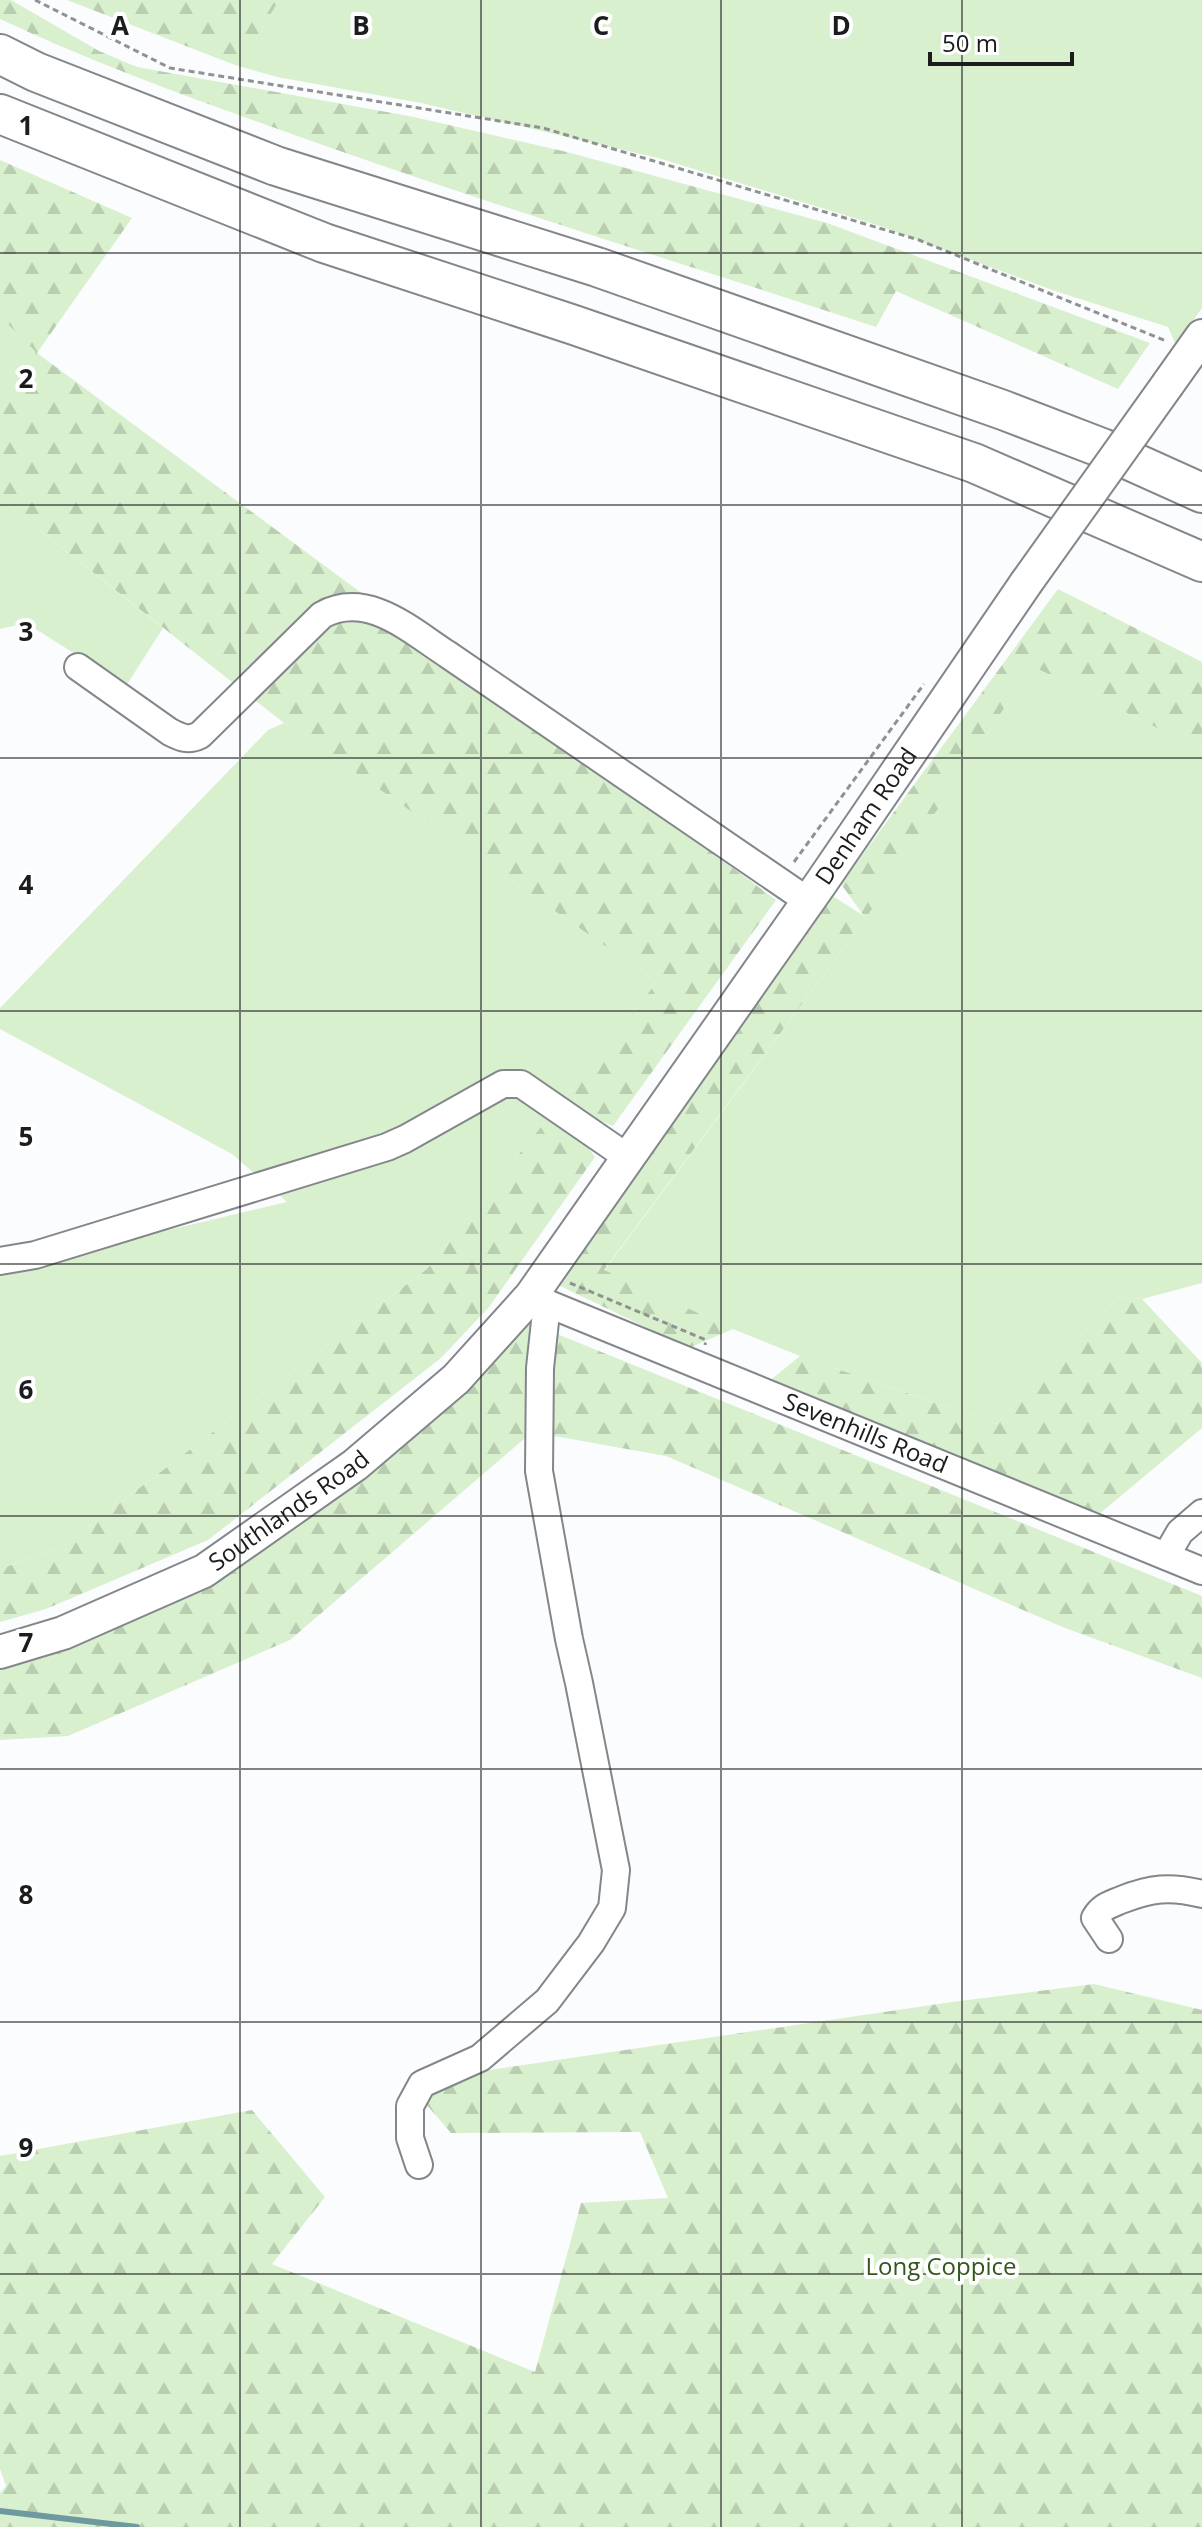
<svg xmlns="http://www.w3.org/2000/svg" width="1202" height="2527" font-family="'Open Sans',sans-serif">
  <style>
    .grass { fill: #d8f0cd }
    .forest { fill: url(#forest-firs) }
    .lines { fill: none; stroke-linecap: round; stroke-linejoin: round }
    .stream { stroke: #6e999e; stroke-width: 6 }
    .minor-casing { stroke: #83868b; stroke-width: 30 }
    .major-casing { stroke: #83868b; stroke-width: 36 }
    .highway-casing { stroke: #83868b; stroke-width: 42 }
    .path { stroke: #909193; stroke-width: 3; stroke-dasharray: 6 4; stroke-linecap: butt }
    .minor { stroke: #fff; stroke-width: 26 }
    .major { stroke: #fff; stroke-width: 32 }
    .highway { stroke: #fff; stroke-width: 38 }
    .major-bridge-casing { stroke: #83868b; stroke-width: 36; stroke-linecap: butt }
    .major-bridge { stroke: #fff; stroke-width: 32 }
    .grid { fill: none; stroke: #1b1c1e; stroke-width: 2; stroke-opacity: 0.55 }
    .labels { text-anchor: middle; stroke-width: 8; stroke-linejoin: round; paint-order: stroke }
    .street-label { font-size: 24px; fill: #1b1c1e; stroke: #fff }
    .park-label { font-size: 24px; fill: #33561e; stroke: #fff }
    .grid-label { font-size: 26px; text-anchor: middle; font-weight: bold; fill: #1b1c1e; stroke: #fff; stroke-width: 8; stroke-linejoin: round; paint-order: stroke }
  </style>
  <defs>
    <pattern id="forest-firs" width="22" height="20" patternUnits="userSpaceOnUse" patternTransform="scale(2)"><rect width="22" height="20" fill="#d8f0cd"/><path d="M5 1l3.5 6h-7zM16 11l3.5 6h-7z" fill="#b9cdb0"/></pattern>
  </defs>
  <rect width="100%" height="100%" fill="#fbfcfe"/>
  <path class="grass" d="M279,0H1202V308L1176,345L1168,327L1055,291L880,226L658,158L421,103L277,77L235,65L256,39Z
    M0,316L37,352L0,414Z
    M0,499L163,628L126,686L26,623L0,629Z
    M1032,666L1202,750V1283L1142,1299L1119,1297L996,1424L800,1356L733,1329L604,1271L866,918Z
    M284,723L657,982L427,1269L62,1547L0,1569V1270L287,1202L232,1154L0,1029V1008L268,730Z"/>
  <path class="forest" d="M0,0H11L99,51L137,67L414,117L567,152L827,223L1150,343L1118,389L896,291L876,327C690,266 502,208 317,143C210,105 102,67 0,19Z
    M67,0H279L256,39L235,65Z
    M0,160L132,218L37,353L776,900L613,1126L595,1118L568,1120L595,1157L489,1307L441,1358L208,1540L46,1609L0,1622V1569L62,1547L427,1269L657,982L284,723L0,499V414L36,352L0,316Z
    M1058,589L1202,662V750L1032,666L866,918L604,1270L733,1329L689,1348L554,1283L831,895L864,916L841,884Z
    M1119,1297L1142,1299L1202,1363V1428L1098,1515L767,1383L800,1356L996,1424Z
    M530,1323L1202,1596V1678L1065,1628L666,1456L532,1432L290,1640L68,1736L0,1740V1667L201,1588L258,1555L376,1461Z
    M1094,1984L1202,2010V2527H0V2493L6,2486L0,2469V2156L252,2110L325,2197L272,2264L535,2372L581,2203L668,2198L640,2132L451,2133L407,2082L952,2002Z"/>
  <g class="lines">
    <path class="stream" d="M0,2511L137,2527"/>
    <g class="minor-casing">
      <g id="minor">
        <path d="M78,667L170,732C182,738 188,741 200,735L322,615C367,590 410,630 447,654L808,901"/>
        <path d="M0,1261L35,1255L387,1147L405,1139L503,1084H521L627,1157"/>
        <path id="s1" d="M534,1298L1202,1571"/>
        <path d="M1166,1556L1180,1532L1202,1513"/>
        <path d="M1109,1939L1095,1918C1101,1907 1109,1905 1121,1900C1151,1888 1170,1886 1202,1894"/>
        <path d="M419,2165L410,2138V2106L422,2084L480,2058L547,2001L591,1943L612,1908L616,1870L579,1683L569,1639L539,1471L540,1368L547,1303"/>
      </g>
    </g>
    <g class="major-casing">
      <g id="major">
        <path d="M1168,384L1202,336"/>
        <path id="s2" d="M0,1652L63,1633L204,1571L355,1465L456,1379L531,1296L821,883L1026,583"/>
      </g>
    </g>
    <g class="highway-casing">
      <path id="highway" d="M0,54L36,72L276,166L597,267L1003,410L1102,448L1202,493
        M0,114L324,243L574,325L974,463L1202,562"/>
    </g>
    <path class="path" d="M35,0L170,68L543,128L919,240L1166,341
      M794,862L924,684
      M570,1283L706,1340L705,1345"/>
    <use href="#minor" class="minor"/>
    <use href="#major" class="major"/>
    <use href="#highway" class="highway"/>
    <g class="major-bridge-casing">
      <path id="major-bridge" d="M1026,583L1168,384"/>
    </g>
    <use href="#major-bridge" class="major-bridge"/>
  </g>
  <path class="grid" d="M240,0V2527M481,0V2527M721,0V2527M962,0V2527M0,253H1202M0,505H1202M0,758H1202M0,1011H1202M0,1264H1202M0,1516H1202M0,1769H1202M0,2022H1202M0,2274H1202"/>
  <g class="labels">
    <g class="street-label">
      <text dy="8" stroke="none"><textPath href="#s2" startOffset="1234">Denham Road</textPath></text>
      <text dy="8" stroke="none"><textPath href="#s1" startOffset="358">Sevenhills Road</textPath></text>
      <text dy="8" stroke="none"><textPath href="#s2" startOffset="324">Southlands Road</textPath></text>
    </g>
    <g class="park-label">
      <text x="941" y="2275">Long Coppice</text>
    </g>
  </g>
  <g class="grid-label">
    <text x="120" y="35">A</text>
    <text x="361" y="35">B</text>
    <text x="601" y="35">C</text>
    <text x="841" y="35">D</text>
    <text x="26" y="135">1</text>
    <text x="26" y="388">2</text>
    <text x="26" y="641">3</text>
    <text x="26" y="894">4</text>
    <text x="26" y="1146">5</text>
    <text x="26" y="1399">6</text>
    <text x="26" y="1652">7</text>
    <text x="26" y="1904">8</text>
    <text x="26" y="2157">9</text>
  </g>
  <path d="M930 52v12h142v-12" fill="none" stroke="#1b1c1e" stroke-width="4"/>
  <text x="942" y="52" font-size="24" fill="#1b1c1e" stroke="#ffffff" stroke-width="6" paint-order="stroke">50 m</text>
</svg>
